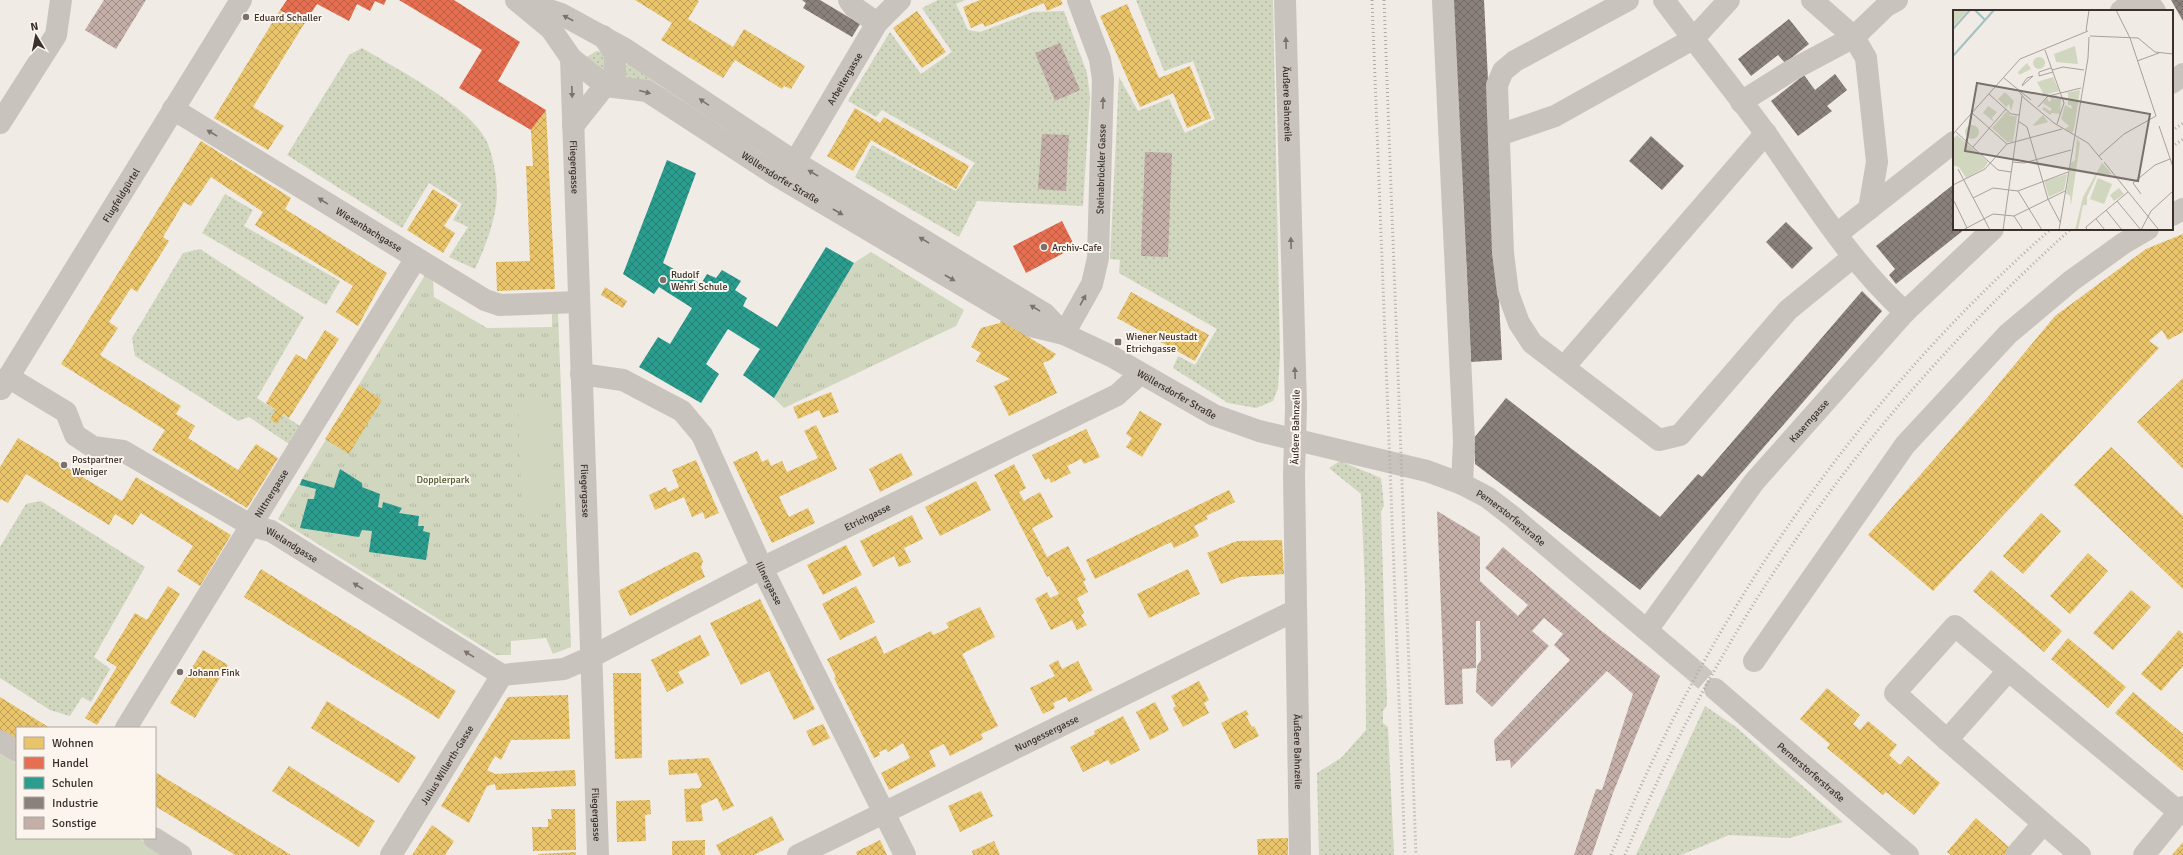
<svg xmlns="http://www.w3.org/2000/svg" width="2183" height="855" font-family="Signika,sans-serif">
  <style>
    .grass { fill: url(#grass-dots) }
    .park { fill: url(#park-tufts) }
    .pitch { fill: #d1d6bf }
    .homes { fill: url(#homes-cross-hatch) }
    .shops { fill: url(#shops-cross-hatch) }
    .schools { fill: url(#schools-cross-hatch) }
    .industry { fill: url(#industry-cross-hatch) }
    .building { fill: url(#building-cross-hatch) }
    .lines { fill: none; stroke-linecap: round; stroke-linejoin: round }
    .minor-tunnel { stroke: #ccc6c0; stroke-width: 22; stroke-dasharray: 22 11; stroke-linecap: butt }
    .minor { stroke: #c9c3be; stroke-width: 22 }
    .rail { stroke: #b1aca8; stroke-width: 3; stroke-dasharray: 1 3; stroke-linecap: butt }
    .oneway { fill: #7b726d }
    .poi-dot { fill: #7a716c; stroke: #fbf5ee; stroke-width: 1.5 }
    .labels { text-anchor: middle; stroke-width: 4; stroke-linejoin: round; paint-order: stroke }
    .poi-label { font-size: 10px; fill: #3b302b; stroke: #fbf5ee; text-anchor: start }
    .street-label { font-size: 10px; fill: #3b302b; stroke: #fbf5ee }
    .park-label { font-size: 10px; fill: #4a5a2e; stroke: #fbf5ee }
    .inset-river { fill: none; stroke: #a1c2c1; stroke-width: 2 }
    .inset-road { fill: none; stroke: #a8a09b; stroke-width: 1 }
    .view { fill: #7a716c; fill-opacity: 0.15; stroke: #7a716c; stroke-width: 2 }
    .inset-edge { fill: none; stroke: #3b302b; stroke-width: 2 }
  </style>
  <defs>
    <pattern id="grass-dots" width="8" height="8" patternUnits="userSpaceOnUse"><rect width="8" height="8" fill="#d1d6bf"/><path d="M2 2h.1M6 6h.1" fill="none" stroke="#b4b8a4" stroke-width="1.8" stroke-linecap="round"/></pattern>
    <pattern id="park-tufts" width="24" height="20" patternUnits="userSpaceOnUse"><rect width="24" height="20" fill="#d1d6bf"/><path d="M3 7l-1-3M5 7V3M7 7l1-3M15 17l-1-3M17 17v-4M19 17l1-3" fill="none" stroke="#b4b8a4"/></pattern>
    <pattern id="homes-cross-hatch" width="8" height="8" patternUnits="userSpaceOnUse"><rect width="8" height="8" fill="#e9c46a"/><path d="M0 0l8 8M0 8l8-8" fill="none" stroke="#bea057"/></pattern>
    <pattern id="shops-cross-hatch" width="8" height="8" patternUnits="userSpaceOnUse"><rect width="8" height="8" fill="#e76f51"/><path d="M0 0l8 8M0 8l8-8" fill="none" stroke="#bc5c43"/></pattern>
    <pattern id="schools-cross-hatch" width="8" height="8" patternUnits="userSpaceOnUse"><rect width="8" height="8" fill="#2a9d8f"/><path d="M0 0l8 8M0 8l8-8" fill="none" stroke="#258075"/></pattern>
    <pattern id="industry-cross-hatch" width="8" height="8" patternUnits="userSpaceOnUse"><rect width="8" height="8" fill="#8a817c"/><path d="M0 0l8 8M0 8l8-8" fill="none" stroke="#726a66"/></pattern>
    <pattern id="building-cross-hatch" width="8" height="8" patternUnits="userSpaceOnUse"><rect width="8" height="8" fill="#c3afa7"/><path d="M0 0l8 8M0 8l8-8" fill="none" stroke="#a08f88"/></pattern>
  </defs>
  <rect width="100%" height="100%" fill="#f0ebe5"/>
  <path class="grass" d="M938,0H965L956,4L968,30L980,32L1033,12L1064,11L1087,73L1090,97L1083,206L977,201L959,237L855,177L872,145L956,191L975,163L882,110L876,117L848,101L890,32L921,74L952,52L922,8Z
    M1136,0H1273L1280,355L1278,388L1273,401L1256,408L1228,403L1173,368L1178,356L1195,365L1217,329L1119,273L1120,260L1110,259L1119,77L1138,111L1169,99L1185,133L1215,119L1193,61L1164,71Z
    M362,48C395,68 469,106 486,140C494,155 499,188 496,205C493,228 484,249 475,269L449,257L468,227L453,220L462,204L429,183L402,228L287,155L349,55Z
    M597,51L606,53L607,76L583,59Z
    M627,62L654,82L776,159L624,82Z
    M225,194L253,210L244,226L340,281L326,305L202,233Z
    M200,249L304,317L257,398L300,426L289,444L249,417L238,421L135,356L132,338L183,253Z
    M1340,461L1381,478L1384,506L1381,511L1387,705L1383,711V723L1388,727L1394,855H1319L1317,773L1341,758L1366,730L1365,586L1361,494L1329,468Z
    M41,501L145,567L94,657L110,669L91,702L82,697L70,716L50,710L0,678V547L26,504Z
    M1705,706L1736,727L1843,822L1790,838L1729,835L1681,855H1636Z"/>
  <path class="park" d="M871,252L964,310L956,326L784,408L774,398L854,263Z
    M425,275L433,280L434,297L487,328L552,327V312L558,313L571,647L553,654L546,638L511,641V655H496L278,519Z"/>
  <path class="pitch" d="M551,400L555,513L522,515L518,401Z
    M0,754L17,764V838H138L166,855H0Z"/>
  <path class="homes" d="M635,0H697L699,1L688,19L733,47L744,29L805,66L791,89L784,86L782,89L735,60L723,78L661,40L672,23Z
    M980,0H1061L1063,4L1047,11L1044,3L985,27L983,23L971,28L963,7Z
    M1127,4L1159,78L1190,66L1211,118L1187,128L1173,93L1140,107L1100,16Z
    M280,10L304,24L253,107L284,126L268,150L214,118Z
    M917,11L946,52L922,68L893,28Z
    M855,108L880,123L884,117L969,166L956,189L871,140L853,171L827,156Z
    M546,110L555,289L497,291L496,262L530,261L526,166H533L531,130Z
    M201,141L291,198L285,209L387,273L358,326L336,312L353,286L255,225L263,212L211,177L191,206L184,202L163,237L169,241L137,292L131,288L109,322L118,328L100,355L181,406L176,414L195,426L188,438L238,470L256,444L278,458L247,508L152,450L165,430L61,364Z
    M433,189L458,205L444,226L455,233L443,253L407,230Z
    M2183,234V332L2168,340L2162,330L2149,341L2159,348L1933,591L1868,535L1982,404L2055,316L2146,249Z
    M605,287L627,301L623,308L601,295Z
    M1131,292L1209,335L1195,361L1117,318Z
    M1001,320L1056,354L1052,359L1043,363L1057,393L1009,416L994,386L1010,379L976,361L981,353L971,347L981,328L1000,323Z
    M325,330L339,339L289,418L283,414L277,424L270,419L276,410L266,403L296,354L306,360Z
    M2183,378V469L2137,422Z
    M359,385L382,400L349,454L325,439Z
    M831,392L839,412L823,418L819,410L798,419L793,407Z
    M1140,411L1162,424L1142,457L1126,447L1132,438L1126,434Z
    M816,425L837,469L779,497L789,517L808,508L815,523L772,543L733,462L757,451L762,462L768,459L771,466L782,461L787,472L818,458L804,431Z
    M1086,429L1100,457L1084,464L1081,459L1067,466L1071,473L1051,483L1049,478L1045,480L1032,455Z
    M18,438L122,501L136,477L231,535L200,586L177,571L193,546L141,513L133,525L115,514L109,525L26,474L8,503L1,499L0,501V467Z
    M2111,447L2183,516V589L2074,485Z
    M901,453L913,475L880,492L869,469Z
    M696,460L719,513L705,519L703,512L692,517L684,497L655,510L649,495L666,487L668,492L679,487L672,470Z
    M1014,464L1026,488L1019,492L1024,501L1040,492L1053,517L1032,528L1047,557L1068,546L1086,580L1083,581L1088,592L1077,598L1084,613L1081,615L1087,625L1077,630L1072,620L1051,630L1035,599L1047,592L1050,598L1059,594L1049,576L1047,577L994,475Z
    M976,481L991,510L940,536L925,507Z
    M1229,490L1235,502L1206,516L1208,519L1194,526L1199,536L1174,548L1171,542L1095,579L1086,560Z
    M2041,513L2061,531L2023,574L2003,556Z
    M912,515L923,539L904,548L911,562L899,567L894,556L873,567L860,541Z
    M1282,540L1284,574L1240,577L1221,584L1207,553L1237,541Z
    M846,545L862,575L823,595L807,565Z
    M694,552L699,553L703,561L701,567L705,577L630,616L618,591Z
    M2088,553L2108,571L2070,614L2050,596Z
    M261,569L456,691L439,719L244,597Z
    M1188,569L1200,594L1149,618L1137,594Z
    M1991,570L2062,631L2044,652L1973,591Z
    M168,586L180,594L97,725L85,718L117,667L106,660L135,613L147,620Z
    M856,586L875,622L840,640L822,604Z
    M2131,590L2151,607L2113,650L2093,633Z
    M760,599L815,709L794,720L769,671L741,685L710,623Z
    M980,607L995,637L962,654L998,726L981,734L983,739L950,756L944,744L929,751L936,766L889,790L881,773L910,758L903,743L888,752L886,749L879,752L880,755L874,758L834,678L836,677L827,659L876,636L884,654L931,631L933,635L949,628L946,623Z
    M2179,630L2183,634V666L2161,691L2141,674Z
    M700,635L710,655L678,672L684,683L667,692L651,660Z
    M2068,638L2126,687L2108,708L2051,659Z
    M203,650L228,665L195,718L170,703Z
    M1058,660L1062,669L1078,661L1093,690L1069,702L1066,697L1053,703L1055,708L1043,714L1030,688L1055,676L1049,665Z
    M613,673H641L642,758L615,759Z
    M1199,681L1209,700L1204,703L1209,713L1183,727L1173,708L1176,706L1171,696Z
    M1827,688L1860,715L1853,724L1860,730L1868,721L1897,745L1889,755L1900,765L1908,756L1940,783L1914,815L1886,792L1883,795L1827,748L1830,744L1800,719Z
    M2133,692L2183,734V771L2115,713Z
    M568,695L570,739L511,740L501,760L495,756L487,770L495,774L575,770L576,786L496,790L495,784L487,786L469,823L441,806L508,697Z
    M0,697L50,728H17V743L0,732Z
    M327,701L416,757L399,783L311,728Z
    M1155,702L1169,730L1150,740L1136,712Z
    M1246,710L1249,715L1246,716L1252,727L1254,726L1259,736L1234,749L1221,723Z
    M1123,716L1140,750L1111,765L1108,760L1083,772L1070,747L1095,734L1094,731Z
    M823,724L830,738L813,746L806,731Z
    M709,758L734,806L723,811L717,798L701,805L703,821L686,822L684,789L700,788L702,785L697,773L669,775L668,760Z
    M289,766L375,821L359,847L272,791Z
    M155,772L200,799L291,855H235L155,806Z
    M981,791L993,816L960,832L948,806Z
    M650,800L651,814L645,815L646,841L617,842L616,801Z
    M551,809H575L576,850L533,851L532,827H548V819H552Z
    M772,816L784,840L754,855H721L716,845Z
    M1976,818L2018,855H1951L1947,852Z
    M432,825L454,841L445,855H412Z
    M1288,838V855H1258L1257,839Z
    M705,840V855H672V841Z
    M880,840L887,855H857L856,852Z
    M994,841L1000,855H973L972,851Z
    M2183,842V855H2172Z
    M576,852V855H538V854Z"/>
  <path class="shops" d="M287,0H386L384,5L375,1L370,11L357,4L349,21L317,4L304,24L280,10Z
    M399,0H454L520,42L498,81L546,110L531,130L459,88L482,50Z
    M1062,221L1075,247L1026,273L1013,246Z"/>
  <path class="schools" d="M667,160L696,173L663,263L701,284L707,274L716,278L722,270L741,281L735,290L747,298L743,306L777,327L826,247L854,263L774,398L743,375L760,349L728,329L706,364L719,374L701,403L639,367L658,337L670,344L692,308L659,287L654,294L623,274Z
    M340,469L362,483V487L380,494L378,507L382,508L383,502L402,508L399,513L419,516L418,526H424L423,531L430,533L426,560L369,552L372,531L362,530L359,537L300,528L308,499H314L316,489L300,485L302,479L334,488Z"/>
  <path class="industry" d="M802,0H820L860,24L852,37L803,8L806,3Z
    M1453,0H1484L1502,360L1471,362Z
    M2171,0H2183V21Z
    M1789,19L1809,44L1785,63L1778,55L1751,76L1738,59Z
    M1835,74L1847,90L1827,106L1832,111L1798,136L1771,101L1804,75L1815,90Z
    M1651,136L1684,166L1662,190L1629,161Z
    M1954,184V229H1965L1896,284L1889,275L1895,269L1876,246Z
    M1786,222L1813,248L1792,269L1766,242Z
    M1862,291L1882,311L1640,590L1475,464L1474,438L1506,398L1660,517L1698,474L1702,477Z"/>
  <path class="building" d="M104,0H146L116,49L85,30Z
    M1060,43L1080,90L1055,101L1035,53Z
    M1042,134L1069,135L1066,191L1038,189Z
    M1145,152L1172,153L1168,257L1141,256Z
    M1437,511L1480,537V581L1518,616L1528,605L1485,568L1503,547L1599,629L1660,676L1613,793L1592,855H1574L1596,789L1602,790L1633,694L1607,671L1511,768L1510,760L1496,761L1494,740L1570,660L1554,645L1563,634L1544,618L1532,631L1549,646L1492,707L1476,692L1477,666L1481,660L1480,621H1476V668L1462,669L1463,704L1445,705Z"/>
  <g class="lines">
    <path class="minor-tunnel" d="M1689,666L1715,689"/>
    <g class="minor">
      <path id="s1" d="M516,0L551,29L571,58L606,86L647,91L774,174L1031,326L1064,334L1111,356L1214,415L1259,431L1427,471L1462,484L1487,497L1513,517L1689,666"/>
      <path d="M849,0L854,7L877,23"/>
      <path id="s2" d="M1285,0L1296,406L1294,475L1300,855"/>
      <path d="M1443,0L1464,441L1462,484"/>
      <path d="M1628,0L1515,61L1503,71L1497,85L1503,253L1508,293L1519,323L1532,343L1659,440L1680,435L1788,310L1853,257"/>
      <path d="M1664,0C1698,46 1735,91 1769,138C1811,198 1850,262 1905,312"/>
      <path d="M1812,0L1854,37L1866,58L1877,162L1869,209"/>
      <path d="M2147,0L2155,11"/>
      <path d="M525,2L561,14L625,49L795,162L1045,314L1064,334"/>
      <path d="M2121,11L2135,0"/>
      <path id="s3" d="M571,58L598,855"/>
      <path d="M2172,83L2183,74"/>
      <path d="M1741,102L1792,70L1854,37L1886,6L1897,0"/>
      <path id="s4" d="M173,109L485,300L500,305L578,302"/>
      <path d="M0,123L56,35L61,0"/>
      <path d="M573,126L615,73V54L603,36"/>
      <path d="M1499,135L1555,116L1693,39L1729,0"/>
      <path id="s5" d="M795,162L877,23L900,0"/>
      <path d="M2172,215L2183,209"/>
      <path d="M1837,234L1954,142"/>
      <path id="s6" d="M1064,334L1092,284L1098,258L1103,79L1100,59L1078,0"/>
      <path d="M1564,367L1766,133"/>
      <path id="s7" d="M581,374L623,380L682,411L702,435L762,568L905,855"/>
      <path id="s8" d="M8,377L66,412L75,435L93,447L123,451L252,526L271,531L502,675L564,669L591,657L762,568L1117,395L1140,374"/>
      <path id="s9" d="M1,389L241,0"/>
      <path id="s10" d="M1647,630L1754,482L1905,312L1993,229"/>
      <path d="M1754,661L1905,445L2008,334L2071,281L2124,243L2148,229"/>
      <path d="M2008,671L1947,740L2080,855"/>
      <path id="s11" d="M1715,689L1908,855"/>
      <path id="s12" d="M126,728L416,258"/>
      <path d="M1947,740L1895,693L1955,626L2179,812"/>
      <path d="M0,741L17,751"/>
      <path d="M154,838L181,855"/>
      <path id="s13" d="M391,855L502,675"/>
      <path id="s14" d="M798,855L1296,610"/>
      <path d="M2016,855L2043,824"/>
      <path d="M2144,855L2183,807"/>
    </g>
    <path class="rail" d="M1372,0L1405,855
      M1384,0L1416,855
      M2172,131L2183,123
      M2172,147L2183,139
      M1611,855C1708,617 1857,399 2051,229
      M1625,855C1727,609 1873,407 2071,229"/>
  </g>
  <defs><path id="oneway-solid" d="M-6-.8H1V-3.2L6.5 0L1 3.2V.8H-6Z"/></defs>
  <g class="oneway">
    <use href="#oneway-solid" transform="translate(568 18) rotate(-152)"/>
    <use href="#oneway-solid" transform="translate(1286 43) rotate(-92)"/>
    <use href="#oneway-solid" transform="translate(572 92) rotate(88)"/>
    <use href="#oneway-solid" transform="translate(645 92) rotate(15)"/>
    <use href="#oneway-solid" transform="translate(704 102) rotate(-146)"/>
    <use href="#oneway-solid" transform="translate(1103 103) rotate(-88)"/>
    <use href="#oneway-solid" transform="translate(212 133) rotate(-149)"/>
    <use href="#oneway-solid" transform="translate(813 173) rotate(-149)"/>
    <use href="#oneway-solid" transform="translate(323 201) rotate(-148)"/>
    <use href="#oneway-solid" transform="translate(838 212) rotate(30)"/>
    <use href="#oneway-solid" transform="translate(924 240) rotate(-149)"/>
    <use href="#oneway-solid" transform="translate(1291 243) rotate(-92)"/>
    <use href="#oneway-solid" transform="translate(950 278) rotate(30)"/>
    <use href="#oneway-solid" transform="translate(1083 300) rotate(-61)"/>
    <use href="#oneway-solid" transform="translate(1035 308) rotate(-149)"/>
    <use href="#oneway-solid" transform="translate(1295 373) rotate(-92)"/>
    <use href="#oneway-solid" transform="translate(358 586) rotate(-148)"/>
    <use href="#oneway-solid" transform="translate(469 654) rotate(-148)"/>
  </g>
  <g class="poi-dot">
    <circle cx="246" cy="17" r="4"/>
    <circle cx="1044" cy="247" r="4"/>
    <circle cx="663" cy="280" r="4"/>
    <rect x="1114" y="338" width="8" height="8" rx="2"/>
    <circle cx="64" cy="465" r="4"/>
    <circle cx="180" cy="672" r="4"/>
  </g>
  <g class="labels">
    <g class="poi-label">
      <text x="254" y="21">Eduard Schaller</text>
      <text x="1052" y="251">Archiv-Cafe</text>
      <text x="671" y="278">Rudolf<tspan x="671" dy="12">Wehrl Schule</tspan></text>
      <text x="1126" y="340">Wiener Neustadt<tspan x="1126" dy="12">Etrichgasse</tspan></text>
      <text x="72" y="463">Postpartner<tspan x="72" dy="12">Weniger</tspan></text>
      <text x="188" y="676">Johann Fink</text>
    </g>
    <g class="street-label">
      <text dy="4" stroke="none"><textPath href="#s5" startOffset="97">Arbeitergasse</textPath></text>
      <text dy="4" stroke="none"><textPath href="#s2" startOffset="104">Äußere Bahnzeile</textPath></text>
      <text dy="4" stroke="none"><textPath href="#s3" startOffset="109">Fliegergasse</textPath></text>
      <text dy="4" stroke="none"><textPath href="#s6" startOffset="173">Steinabrückler Gasse</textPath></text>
      <text dy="4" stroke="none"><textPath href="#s1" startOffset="326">Wöllersdorfer Straße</textPath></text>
      <text dy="4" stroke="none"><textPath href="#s9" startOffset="228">Flugfeldgürtel</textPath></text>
      <text dy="4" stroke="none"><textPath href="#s4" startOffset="230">Wiesenbachgasse</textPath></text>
      <text dy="4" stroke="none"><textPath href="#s1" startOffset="779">Wöllersdorfer Straße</textPath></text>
      <text dy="4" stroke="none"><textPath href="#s10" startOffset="265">Kaserngasse</textPath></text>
      <text transform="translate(1295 427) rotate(-89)" y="4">Äußere Bahnzeile</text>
      <text dy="4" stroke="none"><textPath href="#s3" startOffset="433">Fliegergasse</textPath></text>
      <text dy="4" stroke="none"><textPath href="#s12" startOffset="276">Nittnergasse</textPath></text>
      <text dy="4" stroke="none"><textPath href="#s8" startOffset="987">Etrichgasse</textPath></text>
      <text dy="4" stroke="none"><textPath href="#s1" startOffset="1139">Pernerstorferstraße</textPath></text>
      <text dy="4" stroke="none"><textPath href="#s8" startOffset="338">Wielandgasse</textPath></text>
      <text dy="4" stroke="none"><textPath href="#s7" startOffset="303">Illnergasse</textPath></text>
      <text dy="4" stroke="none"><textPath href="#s14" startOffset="277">Nungessergasse</textPath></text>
      <text dy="4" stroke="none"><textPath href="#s2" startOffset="752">Äußere Bahnzeile</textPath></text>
      <text dy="4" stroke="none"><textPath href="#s13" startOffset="106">Julius Willerth-Gasse</textPath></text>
      <text dy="4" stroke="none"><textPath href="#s11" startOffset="127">Pernerstorferstraße</textPath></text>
      <text dy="4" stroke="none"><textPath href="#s3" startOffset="757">Fliegergasse</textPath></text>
    </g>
    <g class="park-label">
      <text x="443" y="483">Dopplerpark</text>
    </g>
  </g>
  <g transform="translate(1953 10)">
    <rect width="220" height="220" fill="#f0ebe5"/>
    <path d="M0,0H15L0,17ZM80 53a6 6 0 1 1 12 0a6 6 0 1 1-12 0ZM74,53L78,59L66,65L65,62ZM127,80L121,119L119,123L112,119L116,116L108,109L112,95L119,99L118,95H115V83H111ZM52,82L61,91L58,101L56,94L53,97L45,89ZM107,84L100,87L101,89H108L107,104L99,103L97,105L89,99L91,97L97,101L99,99L90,93L94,88L96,92L99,90L97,87ZM35,96L44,102L39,108L41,112L30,103ZM12 122a7 7 0 1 1 14 0a7 7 0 1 1-14 0ZM124,128L127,133L118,195L117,186L113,183L118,153L122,150ZM149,153L159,164L144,165L134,187V195H130L125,220H122L130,187ZM114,164L111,180L96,187L91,171Z" fill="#d1d6bf"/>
    <path d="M122,36L125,54L103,52L101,44ZM100,67L106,81L91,85L84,72ZM54,101L58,106H64L60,132H54L39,118ZM90,105L95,112L81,116L80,115Z" fill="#d1d6bf"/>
    <path d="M4,125L35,152L31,158L13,168L6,157L0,155V129ZM145,168L159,174L151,194L137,189ZM166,178L171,184L161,191L157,185Z" fill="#d1d6bf"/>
    <path class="inset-river" d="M22,0L32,10M0,19L17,0M0,46L41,0"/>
    <path class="inset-road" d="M133,21L136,0M137,26L185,28L202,42L220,44M92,40L111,93L104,114M184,51L206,43M98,58L86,62V66L100,62M99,60L110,57L131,60M51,68L78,90M69,76L80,66L74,68L69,75M65,80L71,88L101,113L135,133L149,150M36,84L58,104L66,105M85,97L95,86L128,78M19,103L54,134L109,119M65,111L74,117L95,189L107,212M206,116L220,157M3,122L45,160L58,162M0,124L67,49L135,21M20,137L53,99M146,146L171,124L203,106L177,28L163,0M59,152L71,153L118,140M151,152L206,220M5,159L37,220M0,175L32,159L54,134M65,181L89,220M188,184L180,173L202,155L217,149M20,188L40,178L65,181L115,162M1,191L14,218M164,191L188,220M153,200L169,220M61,206L70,220M143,209L152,220M10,220L40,204L61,206L112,181M50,220L69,86M106,220L135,48L136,27M134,220L133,217L175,182M188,220L198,201L220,181"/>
    <path class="view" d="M24,73L197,104L185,171L12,141Z"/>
    <rect width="220" height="220" class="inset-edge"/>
  </g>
  <rect x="16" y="727" width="140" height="112" fill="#fbf5ee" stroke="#aea6a0"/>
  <rect x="24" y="737" width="20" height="12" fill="#e9c46a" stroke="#aea6a0"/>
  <text x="52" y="747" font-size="12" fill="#3b302b">Wohnen</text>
  <rect x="24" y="757" width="20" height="12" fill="#e76f51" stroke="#aea6a0"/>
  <text x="52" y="767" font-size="12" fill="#3b302b">Handel</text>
  <rect x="24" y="777" width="20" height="12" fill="#2a9d8f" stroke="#aea6a0"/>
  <text x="52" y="787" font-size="12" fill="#3b302b">Schulen</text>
  <rect x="24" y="797" width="20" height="12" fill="#8a817c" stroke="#aea6a0"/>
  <text x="52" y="807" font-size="12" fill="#3b302b">Industrie</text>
  <rect x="24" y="817" width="20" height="12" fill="#c3afa7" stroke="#aea6a0"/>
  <text x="52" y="827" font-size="12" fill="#3b302b">Sonstige</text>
  <g transform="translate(36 36) rotate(350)" stroke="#fbf5ee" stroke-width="3" paint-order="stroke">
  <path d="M0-3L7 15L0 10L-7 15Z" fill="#3b302b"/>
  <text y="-6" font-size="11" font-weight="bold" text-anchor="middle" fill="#3b302b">N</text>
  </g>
</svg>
